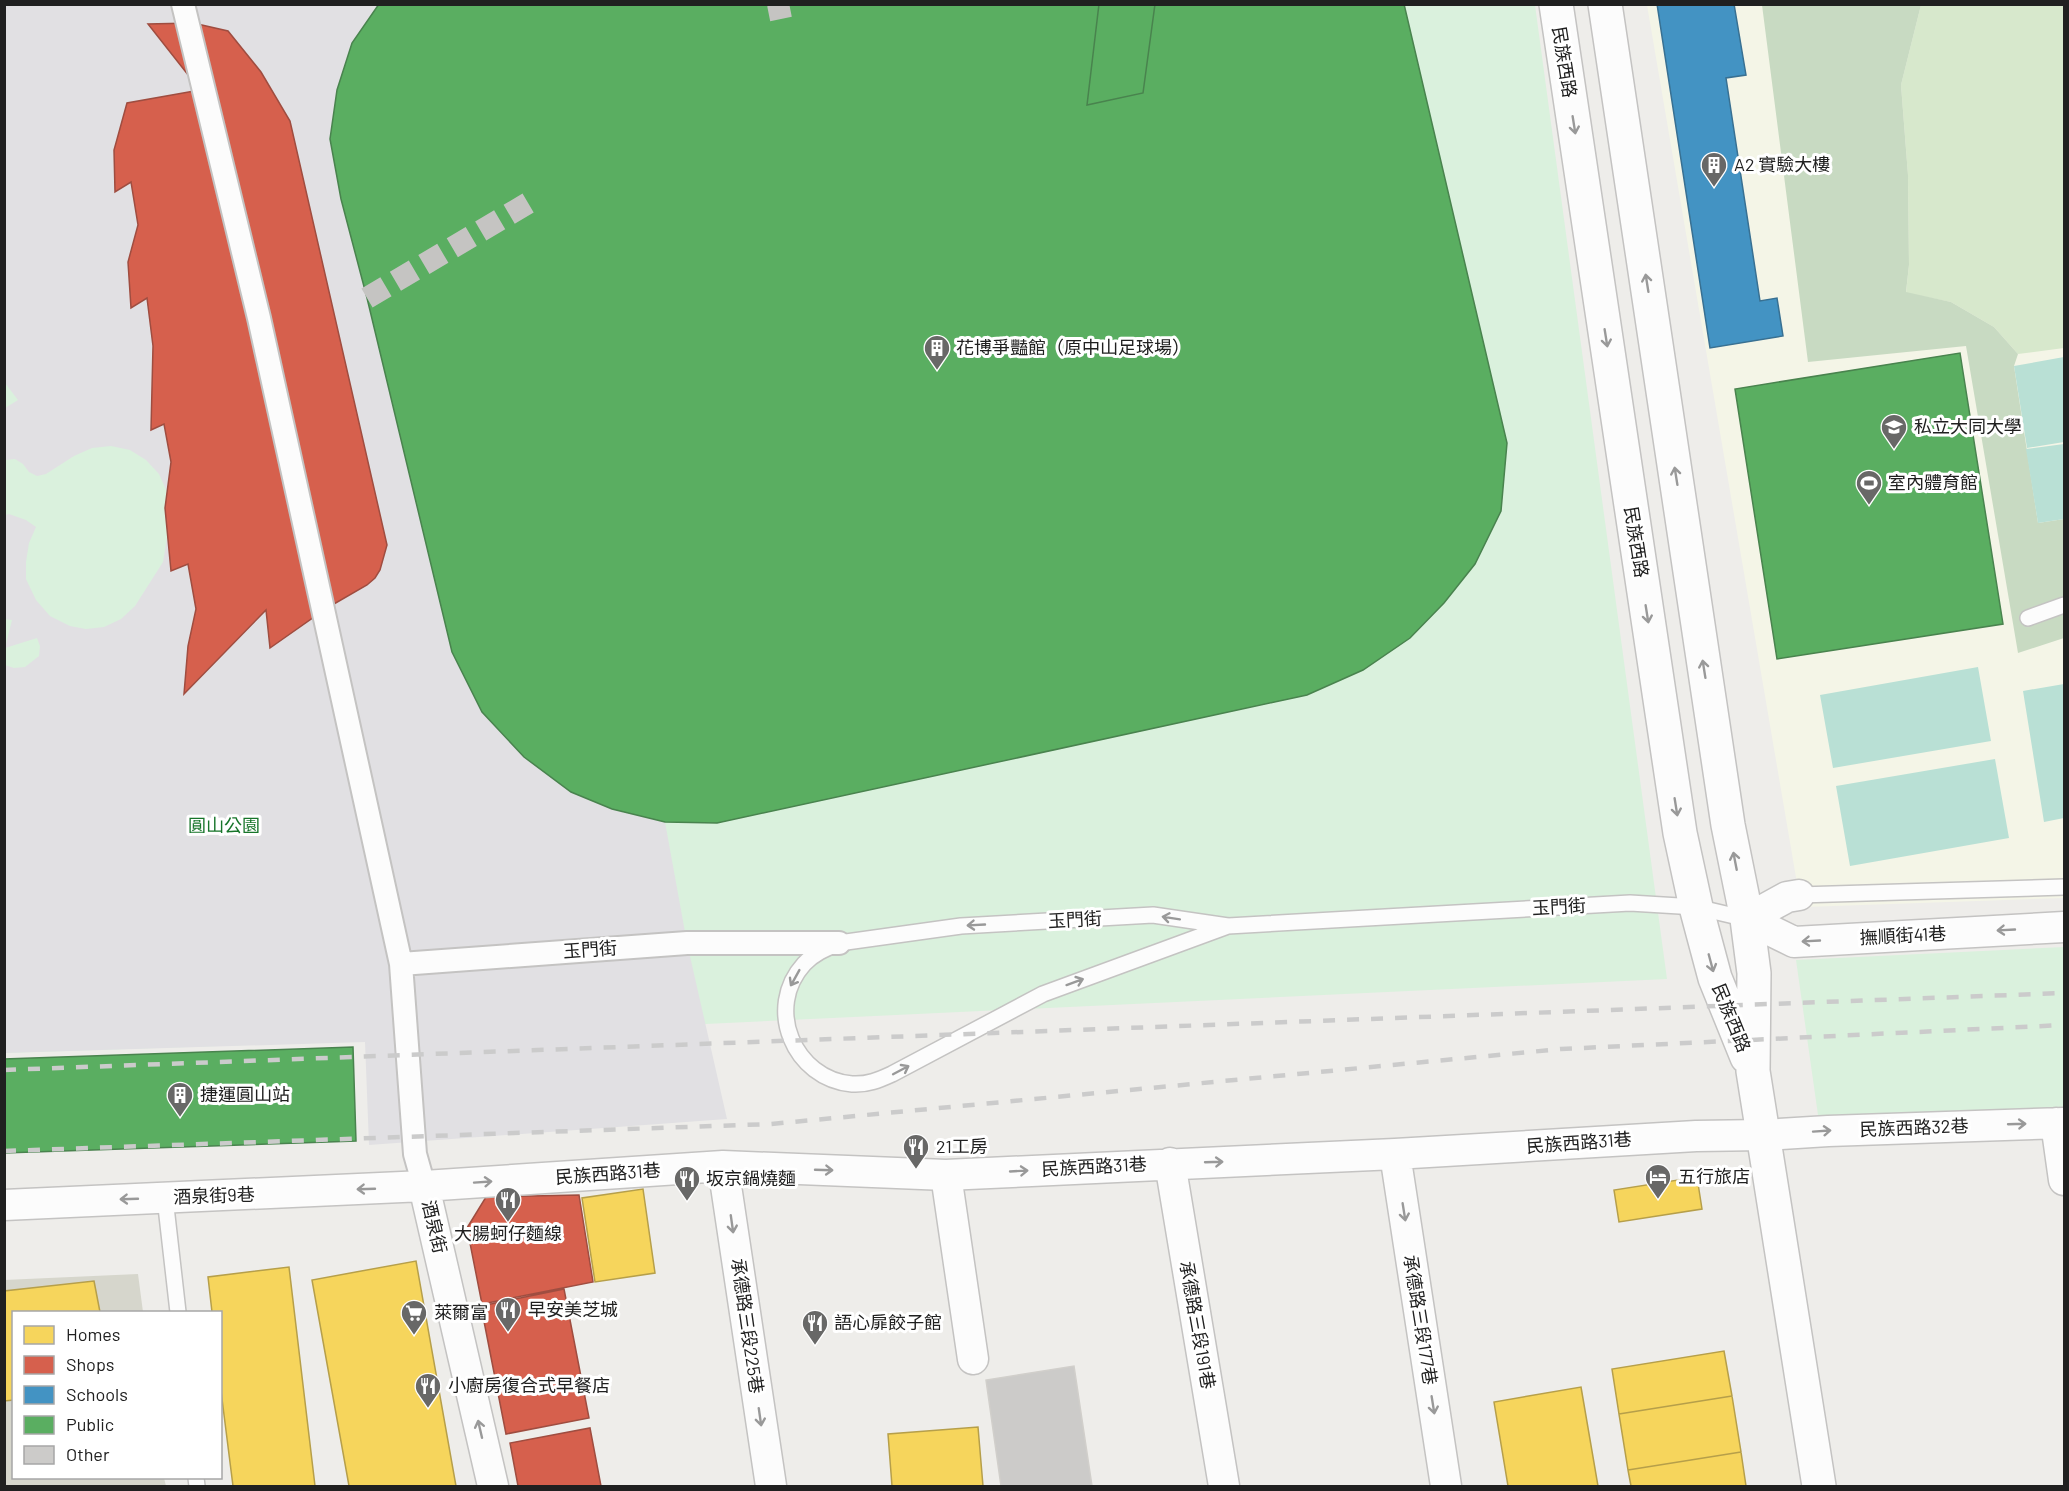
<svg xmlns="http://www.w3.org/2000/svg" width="2069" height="1491" font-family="Barlow,'Noto Sans TC',sans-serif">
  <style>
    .education { fill: #f4f5e7 }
    .construction { fill: #d6d6cc }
    .grass { fill: #d7e8cc }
    .forest { fill: #c8dac2 }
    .park { fill: #daf1dd }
    .pitch { fill: #b9e0d5 }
    .plaza { fill: #e1e0e3 }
    .homes { fill: #f6d55c; stroke: #b69f4a; stroke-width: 1.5 }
    .shops { fill: #d6604d; stroke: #9f4d40; stroke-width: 1.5 }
    .schools { fill: #4393c3; stroke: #387092; stroke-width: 1.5 }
    .public { fill: #5aae61; stroke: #49834e; stroke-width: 1.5 }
    .building { fill: #cccbc9; stroke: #d1cfcb; stroke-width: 1.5 }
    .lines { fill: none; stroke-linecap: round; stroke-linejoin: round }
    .pedestrian-tunnel { stroke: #c5c4c2; stroke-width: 22; stroke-dasharray: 22 11; stroke-linecap: butt }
    .service-casing { stroke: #c4c3c2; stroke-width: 18 }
    .pedestrian-casing { stroke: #c4c3c2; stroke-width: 26 }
    .minor-casing { stroke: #c4c3c2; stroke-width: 33 }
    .tertiary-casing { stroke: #c4c3c2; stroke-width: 36 }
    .service { stroke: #fcfcfc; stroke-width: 15 }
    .pedestrian { stroke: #fcfcfc; stroke-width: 22 }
    .minor { stroke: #fcfcfc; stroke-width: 30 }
    .tertiary { stroke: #fcfcfc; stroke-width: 33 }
    .rail { stroke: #cbcbcb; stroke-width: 4.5; stroke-dasharray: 12 12; stroke-linecap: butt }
    .oneway { stroke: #999 }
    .labels { text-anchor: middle; stroke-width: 6; stroke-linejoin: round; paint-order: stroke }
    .street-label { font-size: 18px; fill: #202020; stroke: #fff }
    .poi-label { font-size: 18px; fill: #202020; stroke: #fff; text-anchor: start }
    .park-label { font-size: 18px; fill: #17752a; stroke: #fff }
  </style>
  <rect width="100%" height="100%" fill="#eeedea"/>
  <path class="education" d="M1647,5H2064V898L1805,907L1799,895Z"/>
  <path class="construction" d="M138,1274L143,1312H14V1478H164L166,1486H5L4,1280Z"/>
  <path class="grass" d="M1921,5H2064V348L2018,354L1994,327L1951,302L1906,293L1909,265L1908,175L1901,85Z"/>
  <path class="forest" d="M1762,5H1921L1901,85L1908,175L1909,265L1906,292L1951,302L1994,327L2018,354L2014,366L2038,523L2064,519V638L2018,653L1966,346L1808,362Z"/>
  <path class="park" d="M4,5H1535L1667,979L276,1044L5,1053Z
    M2064,947V1107L1819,1122L1796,960Z"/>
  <path class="pitch" d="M2064,357V442L2027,448L2014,366Z
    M2064,444V519L2038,523L2026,449Z
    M1978,667L1991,741L1833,768L1820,695Z
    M2064,684V818L2044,822L2023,691Z
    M1995,759L2009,838L1850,866L1836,786Z"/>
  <path class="plaza" d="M5,5H379L352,43L337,90L330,139L341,199L367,298L451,650L482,712L612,809L665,822L687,943L727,1119L369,1145L365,1042L5,1053V665L14,668L25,667L39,656L40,646L37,638L5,648L12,620L5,619V515L9,514L26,520L36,527L29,543L26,562V579L36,600L50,616L70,626L86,629L104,627L121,619L135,606L163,562L171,514L167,492L159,474L146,460L130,450L111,446L92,448L74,456L46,474L37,476L29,472L23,464L15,459L5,460V408L18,400L5,383Z"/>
  <path class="homes" d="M1697,1177L1702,1209L1619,1222L1614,1190Z
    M643,1189L655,1273L595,1282L582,1198Z
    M416,1261L456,1486H349L312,1280Z
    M289,1267L315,1486H233L220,1383V1312H212L208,1277Z
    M94,1281L100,1312H14V1400L4,1401V1291Z
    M1724,1351L1732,1396L1619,1414L1612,1369Z
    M1581,1387L1598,1486H1508L1494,1402Z
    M1732,1396L1741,1452L1628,1470L1619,1414Z
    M978,1427L983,1486H892L888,1434Z
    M1741,1452L1746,1486H1631L1628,1470Z"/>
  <path class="shops" d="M193,23L228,31L261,72L290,121L387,545L380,570L375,578L367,585L327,608L270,648L266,610L184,694L188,646L196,609L188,564L171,571L165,508L171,462L164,424L151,430L153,346L147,298L131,308L128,262L138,225L131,182L115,192L114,150L127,103L200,90L148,24Z
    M579,1195L593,1282L482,1304L467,1228L486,1197Z
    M564,1289L589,1418L506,1434L481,1306Z
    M590,1428L601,1486H518L510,1443Z"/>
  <path class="schools" d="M1657,4H1734L1746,75L1726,78L1760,301L1777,298L1783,336L1710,348Z"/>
  <path class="public" d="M379,4H1404L1507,443L1501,511L1475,564L1444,603L1410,638L1363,670L1307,695L717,823L665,822L612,809L571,792L524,757L482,712L452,652L367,298L341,199L330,139L337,90L352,43Z
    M1099,4H1155L1143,93L1087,105Z
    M1960,353L2003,624L1777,659L1735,389Z
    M353,1047L356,1141L4,1153V1059Z"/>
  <path class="building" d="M1074,1366L1092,1486H1001L986,1380Z"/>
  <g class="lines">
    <path class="pedestrian-tunnel" d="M778,4L781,19
      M367,298L535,199"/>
    <g class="service-casing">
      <path id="service" d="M2028,618L2064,605
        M1799,895L2064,887
        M1228,926L1043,994L892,1074C879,1080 867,1085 852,1084C794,1079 764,1008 804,964C814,953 827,948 839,943L961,926L1153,915L1228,926L1630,903L1696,907L1747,919
        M165,1198L178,1312
        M196,1478L197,1486"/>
    </g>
    <g class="pedestrian-casing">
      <path id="pedestrian" d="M183,4L259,318L401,964L415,1154L424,1186
        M401,964L687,943H839"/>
    </g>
    <g class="minor-casing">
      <path id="minor" d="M1747,919L1794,942L2064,927
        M1747,919L1787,897L1799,895
        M2056,1123L2064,1180
        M1395,1154L1446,1486
        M1170,1163L1224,1486
        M723,1166L771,1486
        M946,1175L973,1359
        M424,1186L493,1486
        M4,1205L424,1186L723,1166L946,1175L1395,1154L1696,1136L1764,1135L1828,1131L2064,1123"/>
    </g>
    <g class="tertiary-casing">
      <path id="tertiary" d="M1556,4L1680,833L1696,907L1715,978L1747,1057
        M1605,4L1728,825L1747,919L1754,973L1753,1071L1819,1486"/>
    </g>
    <use href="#service" class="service"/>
    <use href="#pedestrian" class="pedestrian"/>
    <use href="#minor" class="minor"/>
    <use href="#tertiary" class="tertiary"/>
    <path class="rail" d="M4,1070L2064,993
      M4,1151L771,1124L1561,1049L2064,1025"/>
  </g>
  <defs><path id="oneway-shaft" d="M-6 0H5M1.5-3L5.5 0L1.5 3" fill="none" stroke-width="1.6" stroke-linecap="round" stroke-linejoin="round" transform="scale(1.5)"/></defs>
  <g class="oneway">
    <use href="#oneway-shaft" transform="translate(1574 125) rotate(81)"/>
    <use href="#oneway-shaft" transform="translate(1647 283) rotate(-99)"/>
    <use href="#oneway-shaft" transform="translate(1606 338) rotate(81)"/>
    <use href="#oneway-shaft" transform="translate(1676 476) rotate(-99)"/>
    <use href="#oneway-shaft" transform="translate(1647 614) rotate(81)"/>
    <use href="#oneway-shaft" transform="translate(1704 669) rotate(-99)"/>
    <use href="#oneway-shaft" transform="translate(1676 807) rotate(81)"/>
    <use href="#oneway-shaft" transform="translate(1735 861) rotate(-101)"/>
    <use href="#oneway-shaft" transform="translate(1171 918) rotate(-171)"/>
    <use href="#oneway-shaft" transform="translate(976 925) rotate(177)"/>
    <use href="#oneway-shaft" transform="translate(2006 930) rotate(177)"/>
    <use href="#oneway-shaft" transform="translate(1811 941) rotate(177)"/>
    <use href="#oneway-shaft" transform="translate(1711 963) rotate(75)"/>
    <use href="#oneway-shaft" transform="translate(795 978) rotate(119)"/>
    <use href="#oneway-shaft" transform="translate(1075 982) rotate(-20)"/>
    <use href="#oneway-shaft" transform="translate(901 1070) rotate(-28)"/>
    <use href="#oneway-shaft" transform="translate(2017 1124) rotate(-2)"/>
    <use href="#oneway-shaft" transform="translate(1822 1131) rotate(-4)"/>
    <use href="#oneway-shaft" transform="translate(1214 1162) rotate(-2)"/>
    <use href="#oneway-shaft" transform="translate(824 1170) rotate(2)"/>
    <use href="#oneway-shaft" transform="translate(1019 1171) rotate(-3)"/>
    <use href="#oneway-shaft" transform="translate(483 1182) rotate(-4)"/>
    <use href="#oneway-shaft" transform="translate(366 1189) rotate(178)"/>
    <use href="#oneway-shaft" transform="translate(129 1199) rotate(178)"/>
    <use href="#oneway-shaft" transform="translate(1404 1212) rotate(81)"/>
    <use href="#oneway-shaft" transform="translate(732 1224) rotate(82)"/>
    <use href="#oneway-shaft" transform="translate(1433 1405) rotate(81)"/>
    <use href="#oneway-shaft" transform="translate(760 1417) rotate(82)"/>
    <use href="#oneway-shaft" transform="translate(480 1429) rotate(-103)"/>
  </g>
  <defs>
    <g id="building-pin" transform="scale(1.35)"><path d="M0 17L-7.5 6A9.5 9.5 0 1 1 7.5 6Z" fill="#686867" stroke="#fff"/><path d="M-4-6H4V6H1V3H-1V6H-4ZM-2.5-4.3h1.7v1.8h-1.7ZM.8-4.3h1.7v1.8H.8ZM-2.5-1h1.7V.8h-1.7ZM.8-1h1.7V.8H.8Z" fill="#fff"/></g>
    <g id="university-pin" transform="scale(1.35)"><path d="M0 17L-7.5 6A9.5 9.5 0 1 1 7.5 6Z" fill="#686867" stroke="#fff"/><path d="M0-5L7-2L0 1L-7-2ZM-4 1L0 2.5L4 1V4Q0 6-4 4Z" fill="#fff"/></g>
    <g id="stadium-pin" transform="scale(1.35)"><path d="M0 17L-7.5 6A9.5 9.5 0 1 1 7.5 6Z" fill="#686867" stroke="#fff"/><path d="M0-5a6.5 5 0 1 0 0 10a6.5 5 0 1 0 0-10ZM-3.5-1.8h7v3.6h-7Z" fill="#fff"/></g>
    <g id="restaurant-pin" transform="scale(1.35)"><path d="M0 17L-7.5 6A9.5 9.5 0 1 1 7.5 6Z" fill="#686867" stroke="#fff"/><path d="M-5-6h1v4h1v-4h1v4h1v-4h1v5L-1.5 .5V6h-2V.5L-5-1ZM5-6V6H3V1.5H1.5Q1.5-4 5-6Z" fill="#fff"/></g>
    <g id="hotel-pin" transform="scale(1.35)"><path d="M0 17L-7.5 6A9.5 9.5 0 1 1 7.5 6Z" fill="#686867" stroke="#fff"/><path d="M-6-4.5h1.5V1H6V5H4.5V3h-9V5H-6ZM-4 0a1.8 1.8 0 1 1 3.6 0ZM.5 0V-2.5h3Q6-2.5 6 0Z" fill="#fff"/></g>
    <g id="supermarket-pin" transform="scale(1.35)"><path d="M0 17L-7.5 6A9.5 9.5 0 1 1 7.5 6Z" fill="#686867" stroke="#fff"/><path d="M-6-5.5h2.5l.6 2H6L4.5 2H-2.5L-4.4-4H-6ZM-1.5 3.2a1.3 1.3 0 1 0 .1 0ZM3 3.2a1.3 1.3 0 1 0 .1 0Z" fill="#fff"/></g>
  </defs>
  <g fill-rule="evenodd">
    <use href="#building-pin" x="1714" y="165"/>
    <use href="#building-pin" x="937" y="348"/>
    <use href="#university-pin" x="1894" y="427"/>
    <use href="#stadium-pin" x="1869" y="483"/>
    <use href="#building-pin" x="180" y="1095"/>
    <use href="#restaurant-pin" x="916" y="1147"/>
    <use href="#hotel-pin" x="1658" y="1177"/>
    <use href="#restaurant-pin" x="687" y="1179"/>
    <use href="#restaurant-pin" x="508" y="1200"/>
    <use href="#restaurant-pin" x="508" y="1310"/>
    <use href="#supermarket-pin" x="414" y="1313"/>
    <use href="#restaurant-pin" x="815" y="1323"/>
    <use href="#restaurant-pin" x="428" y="1386"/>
  </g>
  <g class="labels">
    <g class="street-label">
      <text transform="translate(1564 62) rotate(81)" y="6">民族西路</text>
      <text transform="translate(1636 542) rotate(81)" y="6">民族西路</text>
      <text transform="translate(1559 907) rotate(-3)" y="6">玉門街</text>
      <text transform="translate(1075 920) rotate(-3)" y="6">玉門街</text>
      <text transform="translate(1903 936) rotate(-3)" y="6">撫順街41巷</text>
      <text transform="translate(590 950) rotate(-4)" y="6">玉門街</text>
      <text transform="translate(1731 1018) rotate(68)" y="6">民族西路</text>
      <text transform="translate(1914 1128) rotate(-2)" y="6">民族西路32巷</text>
      <text transform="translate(1579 1143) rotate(-4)" y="6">民族西路31巷</text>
      <text transform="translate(1094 1167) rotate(-3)" y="6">民族西路31巷</text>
      <text transform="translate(608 1174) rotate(-4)" y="6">民族西路31巷</text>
      <text transform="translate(214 1196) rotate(-2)" y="6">酒泉街9巷</text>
      <text transform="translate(434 1227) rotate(77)" y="6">酒泉街</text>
      <text transform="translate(1420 1320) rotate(81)" y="6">承德路三段177巷</text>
      <text transform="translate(1197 1325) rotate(80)" y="6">承德路三段191巷</text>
      <text transform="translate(747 1326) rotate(82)" y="6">承德路三段225巷</text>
    </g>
    <g class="poi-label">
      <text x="1734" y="171">A2 實驗大樓</text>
      <text x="956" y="354">花博爭豔館（原中山足球場）</text>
      <text x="1914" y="433">私立大同大學</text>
      <text x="1888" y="489">室內體育館</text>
      <text x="200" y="1101">捷運圓山站</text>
      <text x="936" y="1153">21工房</text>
      <text x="1678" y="1183">五行旅店</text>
      <text x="706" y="1185">坂京鍋燒麵</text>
      <text x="508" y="1240" text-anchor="middle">大腸蚵仔麵線</text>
      <text x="528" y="1316">早安美芝城</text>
      <text x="434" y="1319">萊爾富</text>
      <text x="834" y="1329">語心扉餃子館</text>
      <text x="448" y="1392">小廚房復合式早餐店</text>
    </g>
    <g class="park-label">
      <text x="224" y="832">圓山公園</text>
    </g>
  </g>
  <rect width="2069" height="1491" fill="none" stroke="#202020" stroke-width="12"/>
  <rect x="12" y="1311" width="210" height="168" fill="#ffffff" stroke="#a6a6a6" stroke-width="1.5"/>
  <rect x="24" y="1326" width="30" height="18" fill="#f6d55c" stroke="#a6a6a6" stroke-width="1.5"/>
  <text x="66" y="1341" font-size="18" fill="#202020">Homes</text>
  <rect x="24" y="1356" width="30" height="18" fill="#d6604d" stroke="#a6a6a6" stroke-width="1.5"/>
  <text x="66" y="1371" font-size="18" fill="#202020">Shops</text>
  <rect x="24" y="1386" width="30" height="18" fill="#4393c3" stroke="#a6a6a6" stroke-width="1.5"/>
  <text x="66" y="1401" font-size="18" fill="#202020">Schools</text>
  <rect x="24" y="1416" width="30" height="18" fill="#5aae61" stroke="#a6a6a6" stroke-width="1.5"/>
  <text x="66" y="1431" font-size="18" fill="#202020">Public</text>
  <rect x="24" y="1446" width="30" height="18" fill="#cccbc9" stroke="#a6a6a6" stroke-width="1.5"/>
  <text x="66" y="1461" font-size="18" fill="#202020">Other</text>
</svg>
